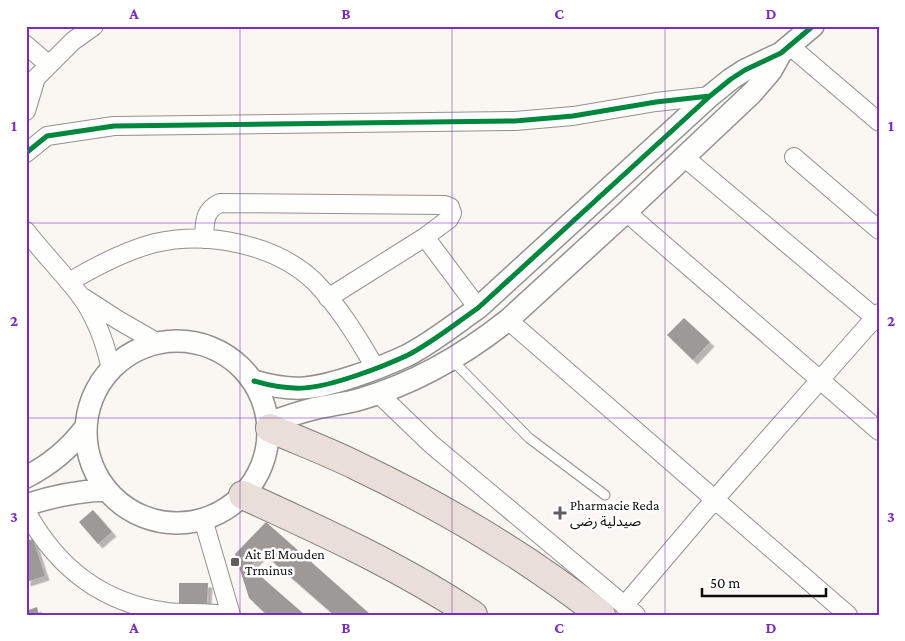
<svg xmlns="http://www.w3.org/2000/svg" width="905" height="641" font-family="'Crimson Pro','Noto Sans Arabic',serif">
  <style>
    .building { fill: #9c9997; filter: url(#shadow) }
    .lines { fill: none; stroke-linecap: round; stroke-linejoin: round }
    .service-casing { stroke: #93918f; stroke-width: 11 }
    .minor-casing { stroke: #93918f; stroke-width: 20 }
    .tertiary-casing { stroke: #93918f; stroke-width: 24 }
    .trunk-casing { stroke: #807f7c; stroke-width: 30 }
    .service { stroke: #fefefd; stroke-width: 9 }
    .minor { stroke: #fefefd; stroke-width: 18 }
    .tertiary { stroke: #fefefd; stroke-width: 21 }
    .trunk { stroke: #e9ded8; stroke-width: 28 }
    .cycleway-casing { stroke: #fff; stroke-width: 8 }
    .cycleway { stroke: #00873e; stroke-width: 5 }
    .grid { fill: none; stroke: #7b2cbf; stroke-width: 1; stroke-opacity: 0.55 }
    .poi-dot { fill: #5f5e5c; stroke: #fff; stroke-width: 2 }
    .labels { text-anchor: middle; stroke-width: 5; stroke-linejoin: round; paint-order: stroke }
    .poi-label { font-size: 14px; fill: #0c0c0c; stroke: #fff; text-anchor: start }
    .neatline { fill: none; stroke: #7b2cbf; stroke-width: 2 }
    .grid-label { font-size: 16px; text-anchor: middle; font-weight: bold; fill: #7b2cbf }
  </style>
  <defs>
    <filter id="shadow"><feDropShadow dx="4.5" dy="4.5" stdDeviation="0" flood-color="#0004"/></filter>
  </defs>
  <rect width="100%" height="100%" fill="#faf6f1"/>
  <path class="building" d="M684,318L710,342L693,360L667,335Z
    M93,510L112,532L98,544L79,522Z
    M266,522L371,615H334L263,553L250,567L305,615H267L249,598L235,554Z
    M33,539L45,576L26,582V541Z
    M179,583H208L207,603H179Z
    M37,607L39,615H26V611Z"/>
  <g class="lines">
    <g class="service-casing">
      <path id="service" d="M452,360L529,438L605,495"/>
    </g>
    <g class="minor-casing">
      <path id="minor" d="M26,45L49,65
        M790,46L879,122
        M26,111L36,78L73,41L94,26
        M26,153L47,136L114,126L515,121L573,116L656,102L710,96
        M684,157L879,321
        M794,157L879,230
        M626,212L879,431
        M26,231C43,253 62,272 79,294C96,316 105,342 111,369
        M425,237L478,308
        M204,239C205,223 203,211 220,203L445,205L450,207L452,213L449,219L425,237L328,298
        M69,282C96,266 124,251 155,243C207,231 276,244 315,282C340,308 358,338 376,369
        M84,298L118,320L158,343
        M508,320L848,615
        M378,393L431,444L636,615
        M26,511C57,568 102,603 167,612C186,614 206,612 225,615
        M203,519L231,615
        M624,606L715,499L879,313"/>
    </g>
    <g class="tertiary-casing">
      <path id="tertiary" d="M86 432a91 91 0 1 1 182 0a91 91 0 1 1-182 0Z
        M254,381C294,393 316,389 355,376C373,370 391,363 408,355C433,342 455,324 478,308L710,96L731,79L745,70L781,53L813,26
        M269,423C285,417 300,412 317,408C331,405 347,403 361,399C416,383 464,355 508,320L626,212L752,93L771,71L781,53
        M26,477C50,465 69,449 85,428
        M26,505C53,496 78,491 106,490"/>
    </g>
    <g class="trunk-casing">
      <path id="trunk" d="M270,428C299,441 329,452 357,466C443,507 526,556 601,615
        M243,495C322,531 401,567 473,615"/>
    </g>
    <use href="#service" class="service"/>
    <use href="#minor" class="minor"/>
    <use href="#tertiary" class="tertiary"/>
    <use href="#trunk" class="trunk"/>
    <g class="cycleway-casing">
      <path id="cycleway" d="M26,153L47,136L114,126L515,121L573,116L656,102L710,96
        M254,381C294,393 316,389 355,376C373,370 391,363 408,355C433,342 455,324 478,308L710,96L731,79L745,70L781,53L813,26"/>
    </g>
    <use href="#cycleway" class="cycleway"/>
  </g>
  <path class="grid" d="M240,26V615M452,26V615M665,26V615M26,223H879M26,418H879"/>
  <g class="poi-dot">
    <path d="M557.5 505.5h5v5h5v5h-5v5h-5v-5h-5v-5h5z"/>
    <rect x="230" y="557" width="10" height="10" rx="2.5"/>
  </g>
  <g class="labels">
    <g class="poi-label">
      <text x="570" y="510">Pharmacie Reda<tspan x="570" dy="16">صيدلية رضى</tspan></text>
      <text x="245" y="559">Ait El Mouden<tspan x="245" dy="16">Trminus</tspan></text>
    </g>
  </g>
  <rect width="905" height="641" fill="none" stroke="#ffffff" stroke-width="55"/>
  <path d="M702 588v8h124v-8" fill="none" stroke="#0c0c0c" stroke-width="2.5"/>
  <text x="710" y="588" font-size="15" fill="#0c0c0c" stroke="#ffffff" stroke-width="4" paint-order="stroke">50 m</text>
  <rect x="28" y="28" width="850" height="586" class="neatline"/>
  <g class="grid-label">
    <text x="134" y="19">A</text>
    <text x="346" y="19">B</text>
    <text x="559" y="19">C</text>
    <text x="771" y="19">D</text>
    <text x="14" y="131">1</text>
    <text x="891" y="131">1</text>
    <text x="14" y="326">2</text>
    <text x="891" y="326">2</text>
    <text x="14" y="522">3</text>
    <text x="891" y="522">3</text>
    <text x="134" y="633">A</text>
    <text x="346" y="633">B</text>
    <text x="559" y="633">C</text>
    <text x="771" y="633">D</text>
  </g>
</svg>
